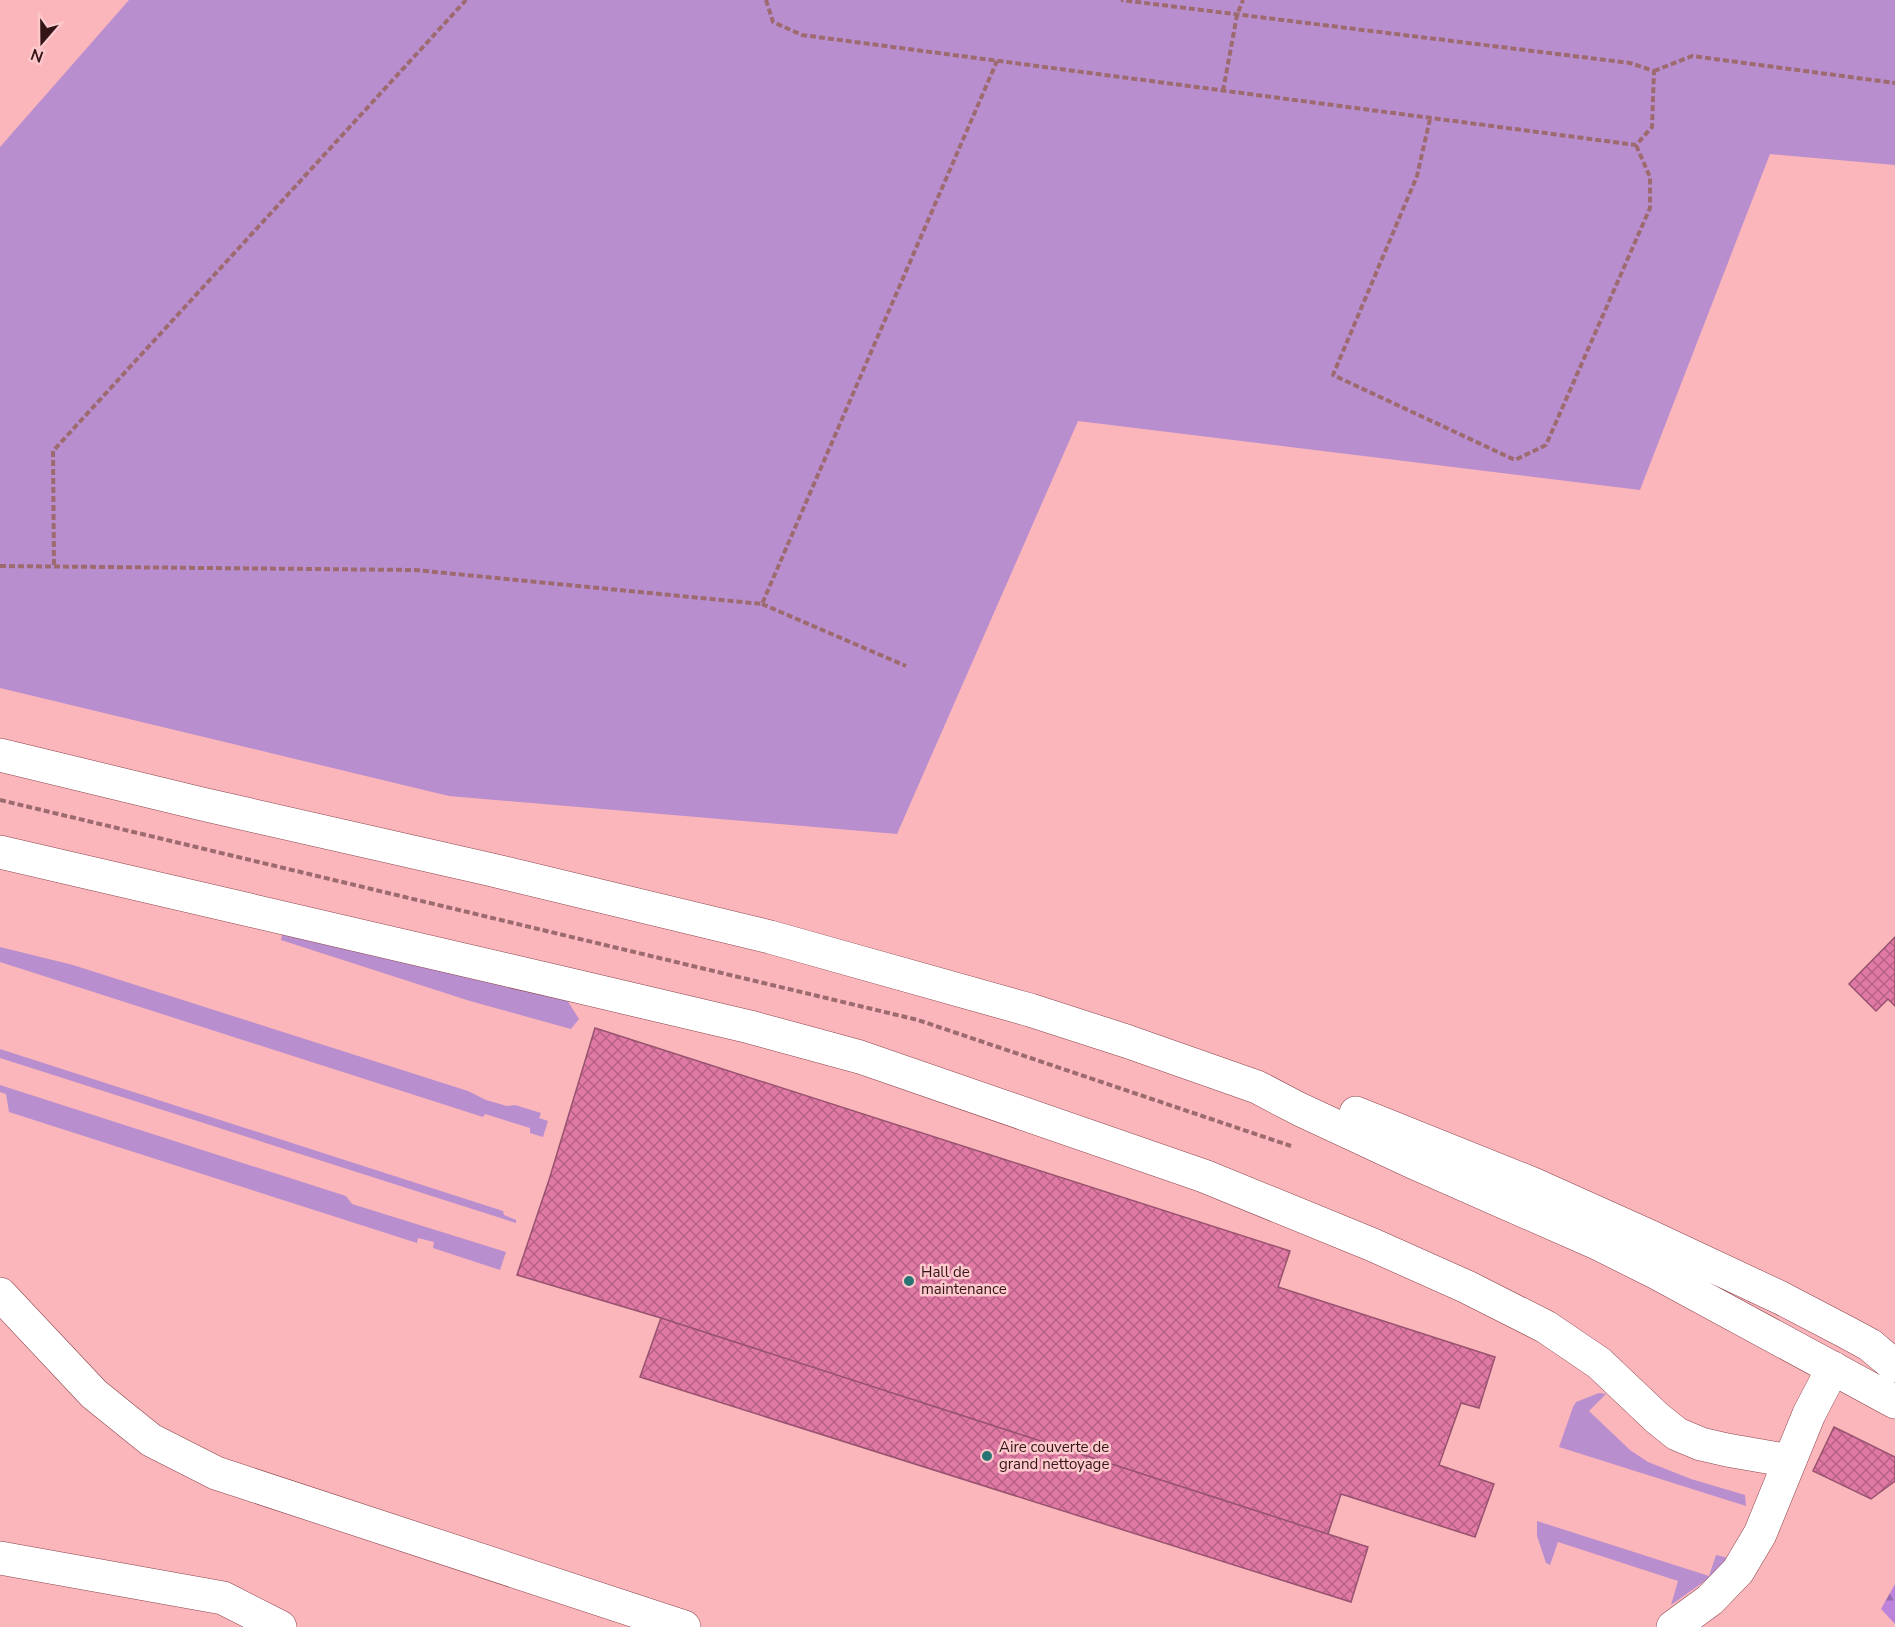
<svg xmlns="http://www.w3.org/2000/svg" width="1895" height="1627" font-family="'Nunito Sans',sans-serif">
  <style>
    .green { fill: #b98ece }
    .forest { fill: url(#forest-firs) }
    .building { fill: url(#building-cross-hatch); stroke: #97526f; stroke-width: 1.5 }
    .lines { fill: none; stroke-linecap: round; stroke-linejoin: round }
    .minor-casing { stroke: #8b434b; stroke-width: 34 }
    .major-casing { stroke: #8b434b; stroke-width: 34 }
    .path { stroke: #9d6b6f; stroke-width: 4; stroke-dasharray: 6 3; stroke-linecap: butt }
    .minor { stroke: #fff; stroke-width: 33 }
    .major { stroke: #fff; stroke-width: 33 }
    .poi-dot { fill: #2a7473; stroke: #fdc9cc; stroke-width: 2 }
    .labels { text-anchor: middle; stroke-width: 5; stroke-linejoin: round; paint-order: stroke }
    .poi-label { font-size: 15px; fill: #331518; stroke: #fdc9cc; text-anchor: start }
  </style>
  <defs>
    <pattern id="forest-firs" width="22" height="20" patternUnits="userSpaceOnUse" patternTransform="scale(1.5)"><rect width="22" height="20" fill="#bd83da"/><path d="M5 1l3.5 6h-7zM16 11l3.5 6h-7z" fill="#9a6ab0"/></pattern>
    <pattern id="building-cross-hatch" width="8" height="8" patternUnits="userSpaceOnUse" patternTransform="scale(1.5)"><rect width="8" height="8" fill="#e179a5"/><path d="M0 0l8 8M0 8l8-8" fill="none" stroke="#b76285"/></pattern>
  </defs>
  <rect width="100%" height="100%" fill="#fab6bb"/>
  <path class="green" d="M129,0H1895V165L1770,154L1640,490L1078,421L897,834L449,796L0,688V147Z
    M283,931L565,997L579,1019L571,1029L470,1001L281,940Z
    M0,947L73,965L468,1091L486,1100L507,1106L515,1105L541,1113L539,1118L548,1121L543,1137L530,1133V1128L485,1114L483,1117L0,962Z
    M0,1049L503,1211L504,1215L516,1220V1223L0,1058Z
    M0,1085L346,1196L352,1204L506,1252L500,1270L433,1248L434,1242L418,1238L417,1243L9,1112L6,1094L0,1092Z
    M1599,1393L1606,1394L1589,1411L1630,1450L1648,1462L1691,1479L1745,1495L1746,1506L1559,1447L1573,1407L1576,1402Z
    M1537,1521L1709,1576L1716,1555L1728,1558L1726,1566L1671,1605L1678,1581L1558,1542L1550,1565L1546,1563L1537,1536Z"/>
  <path class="forest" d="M1895,1584V1624L1881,1609Z"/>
  <path class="building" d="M1895,937V1006L1888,999L1876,1011L1849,984Z
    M595,1028L1290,1251L1278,1287L1495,1357L1479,1408L1461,1403L1439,1465L1494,1484L1475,1537L1341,1494L1328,1534L661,1318L517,1275L549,1180Z
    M661,1318L1368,1547L1351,1602L640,1377Z
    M1834,1427L1895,1457V1481L1871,1499L1813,1471Z"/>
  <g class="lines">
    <g class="minor-casing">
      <path id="minor" d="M0,852L576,986L750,1027L860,1057L1204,1176L1373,1245L1467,1287L1546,1327L1599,1363L1657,1418L1677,1434L1701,1444L1727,1450L1790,1461
        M0,1294L94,1394L151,1440L216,1473L684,1627
        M0,1558L223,1598L280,1627
        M1673,1627L1710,1600L1738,1571L1760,1534L1809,1414L1833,1368"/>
    </g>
    <g class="major-casing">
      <path id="major" d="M0,755L202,804L488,869L770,937L1030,1010L1126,1041L1257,1087L1299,1109L1415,1163L1599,1244L1657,1273L1895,1402
        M1356,1113L1533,1184L1651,1237L1781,1298L1846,1332L1870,1345L1895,1366"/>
    </g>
    <path class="path" d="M766,0L773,22L802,35L1636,145L1652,127L1654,71L1630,63L1121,0
      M1654,71L1692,56L1895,83
      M1223,91L1237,15L1243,0
      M1430,119L1417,176L1333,375L1515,460L1546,445L1650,208V177L1636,145
      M54,565L53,451L466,0
      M0,566L415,570L762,604L997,61
      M762,604L906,666
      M0,800L918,1020L1291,1146"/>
    <use href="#minor" class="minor"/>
    <use href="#major" class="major"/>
  </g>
  <g class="poi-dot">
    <circle cx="909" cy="1281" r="6"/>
    <circle cx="987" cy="1456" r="6"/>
  </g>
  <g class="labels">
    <g class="poi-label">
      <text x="921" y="1277">Hall de<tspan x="921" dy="17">maintenance</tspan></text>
      <text x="999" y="1452">Aire couverte de<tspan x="999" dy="17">grand nettoyage</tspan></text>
    </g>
  </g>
  <g transform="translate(42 42) rotate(200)" stroke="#fdc9cc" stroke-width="4.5" paint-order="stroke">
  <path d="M0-4.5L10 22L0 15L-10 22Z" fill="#331518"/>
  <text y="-9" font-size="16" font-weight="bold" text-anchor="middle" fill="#331518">N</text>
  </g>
</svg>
